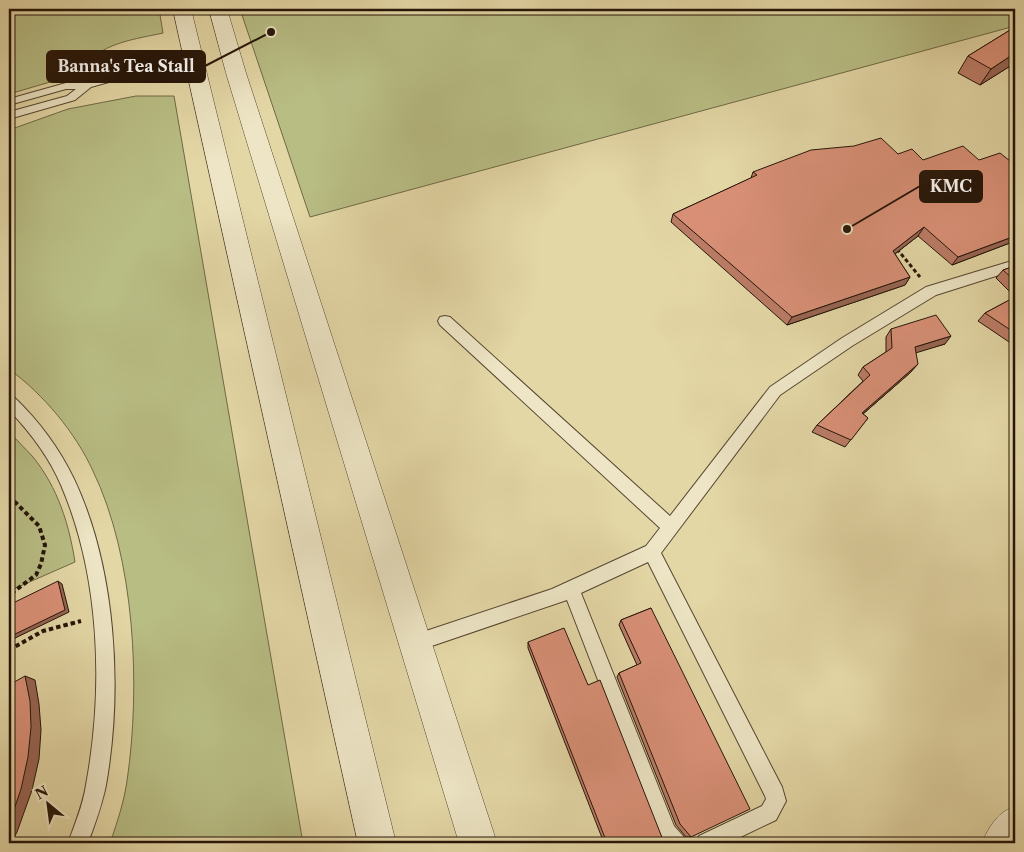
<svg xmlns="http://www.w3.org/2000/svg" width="1024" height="852" font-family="'Libre Caslon Text',serif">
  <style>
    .green { fill: #b8bd84; stroke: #6e6946 }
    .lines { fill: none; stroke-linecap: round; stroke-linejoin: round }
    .service-casing { stroke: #554630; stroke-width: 2 }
    .tertiary-casing { stroke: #554630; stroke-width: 1 }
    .path-far1 { stroke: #251509; stroke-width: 3; stroke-dasharray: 4 2.5; stroke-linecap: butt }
    .path { stroke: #251509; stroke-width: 4; stroke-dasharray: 4.5 3; stroke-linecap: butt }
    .service { fill: #ede5c5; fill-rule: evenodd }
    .tertiary { fill: #ede5c5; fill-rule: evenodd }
    .wall { fill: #bb7c66; stroke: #251509 }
    .shaded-wall { fill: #986553; stroke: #251509 }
    .building { fill: #d99077; stroke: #251509 }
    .leader { fill: none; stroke: #251509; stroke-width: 2 }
    .callout-dot { fill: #251509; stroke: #ede5c5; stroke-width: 2 }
    .callout { fill: #251509; stroke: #251509; stroke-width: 2 }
    .callout-label { font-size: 16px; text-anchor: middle; font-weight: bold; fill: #fff }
  </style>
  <rect width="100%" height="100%" fill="#e4d7a6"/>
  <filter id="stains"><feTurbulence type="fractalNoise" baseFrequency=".004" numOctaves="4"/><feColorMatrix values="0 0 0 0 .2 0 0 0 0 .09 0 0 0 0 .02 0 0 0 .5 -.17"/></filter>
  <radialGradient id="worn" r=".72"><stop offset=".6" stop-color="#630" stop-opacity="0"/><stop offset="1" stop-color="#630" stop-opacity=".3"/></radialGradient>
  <path class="green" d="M9,9H159L163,33C142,38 89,44 88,71L9,94Z
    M240,9H1015V26L310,217Z
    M136,96H174L303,843H110C117,823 124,802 127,781C141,686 135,558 93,471C75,432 44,395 9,369V130L68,109Z
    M9,431C16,440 25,448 33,457C58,488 69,524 75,562L9,591Z"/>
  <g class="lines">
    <g class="service-casing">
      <path id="service" d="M194,52L199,55L198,57L91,87L75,100L9,119V112L67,96L76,89H66L9,105V99L66,83L87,82Z
        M1015,260V270L936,295L852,346L780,395L661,553L782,787L786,801L776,820L728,843H696L699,836L762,806L766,799L765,796L648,562L581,593L674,826L683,836L686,843H663L660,840L567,600L414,652L408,649L405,643L408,637L552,589L646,546L660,528L440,325L438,321L440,317L445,316L450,317L670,516L770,387L842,338L926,287Z
        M9,395L14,397C39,421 59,448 74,479C116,568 123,689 106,785C102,805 95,824 88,843H68C75,824 83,805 86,785C104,688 100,576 61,485C49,457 30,432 9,410Z"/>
    </g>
    <g class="tertiary-casing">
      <path id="tertiary" d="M173,9H191L396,843H358Z
        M209,9H227L246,73L497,843H459L226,73Z
        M1015,806V843H982C989,826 998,812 1015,806Z"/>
    </g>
    <path class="path-far1" d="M897,249L920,277"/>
    <path class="path" d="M9,496L39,526L45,545L41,564L36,575L9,595
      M9,650L43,631L81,621"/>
    <use href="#service" class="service"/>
    <use href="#tertiary" class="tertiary"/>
  </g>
  <path class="wall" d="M1015,27V63L980,85L958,73L968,56Z
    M898,154L1015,241L952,265L918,236L895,254L910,277L905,285L787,325L671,222L673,214L751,178L753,172Z
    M1015,266V297L996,278L1003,270Z
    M1015,297V346L978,321L985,313Z
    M891,329L945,344L916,352L911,372L863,414L868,418L845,447L812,432L817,425L863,381L858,375L863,367L886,352V337Z
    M651,608L691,837H686L676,825L617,677L619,673L637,665L619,625L621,620Z
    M528,642L588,685L663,840L666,843H604L528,648Z"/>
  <path class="shaded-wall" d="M1015,53V63L980,85L991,69Z
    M924,227L918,236L887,260L893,251Z
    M1015,236V241L952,265L958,257Z
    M910,277L905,285L787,325L792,317Z
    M951,336L945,344L909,355L915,347Z
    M918,364L911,372L856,420L862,413Z
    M58,581L62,584L69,612L9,641V637Z
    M25,676L35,680L39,704L41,730L39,759L32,790L17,832L11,843H9V824Z"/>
  <path class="building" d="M1015,27V53L991,69L968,56Z
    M881,138L898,154L912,149L923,160L963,146L979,160L1000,153L1015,165V236L958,257L924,227L893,251L910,277L792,317L673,214L757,175L753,172L811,150L854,146Z
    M1015,266V281L1003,270Z
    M1015,297V333L985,313Z
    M936,315L951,336L915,347L918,364L862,413L868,418L851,440L817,425L870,375L863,367L892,348L891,329Z
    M58,581L65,610L9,637V605Z
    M651,608L750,809L691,837L680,824L619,673L641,663L621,620Z
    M564,628L588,685L600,680L663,840L666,843H607L528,642Z
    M25,676L30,701L31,727L28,757L21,789L9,824V685Z"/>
  <path class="leader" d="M271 32L205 66M847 229L920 186"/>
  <g class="callout-dot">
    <circle cx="271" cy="32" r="5"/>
    <circle cx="847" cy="229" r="5"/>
  </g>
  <g class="callout">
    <rect x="47" y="51" width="158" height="31" rx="5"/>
    <rect x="920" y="171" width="62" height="31" rx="5"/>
  </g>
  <g class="callout-label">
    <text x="126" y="72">Banna's Tea Stall</text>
    <text x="951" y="192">KMC</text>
  </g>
  <rect width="1024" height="852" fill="none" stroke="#e4d7a6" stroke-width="30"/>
  <rect x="10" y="10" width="1004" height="832" fill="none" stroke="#251509" stroke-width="2.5"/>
  <rect x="15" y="15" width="994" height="822" fill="none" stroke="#251509"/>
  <g transform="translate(48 804) rotate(331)" stroke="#ede5c5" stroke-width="4" paint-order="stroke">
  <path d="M0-4L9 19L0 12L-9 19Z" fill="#251509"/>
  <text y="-8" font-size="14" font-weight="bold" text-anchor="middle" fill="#251509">N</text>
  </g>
  <rect width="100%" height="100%" filter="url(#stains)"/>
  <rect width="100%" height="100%" fill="url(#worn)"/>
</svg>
